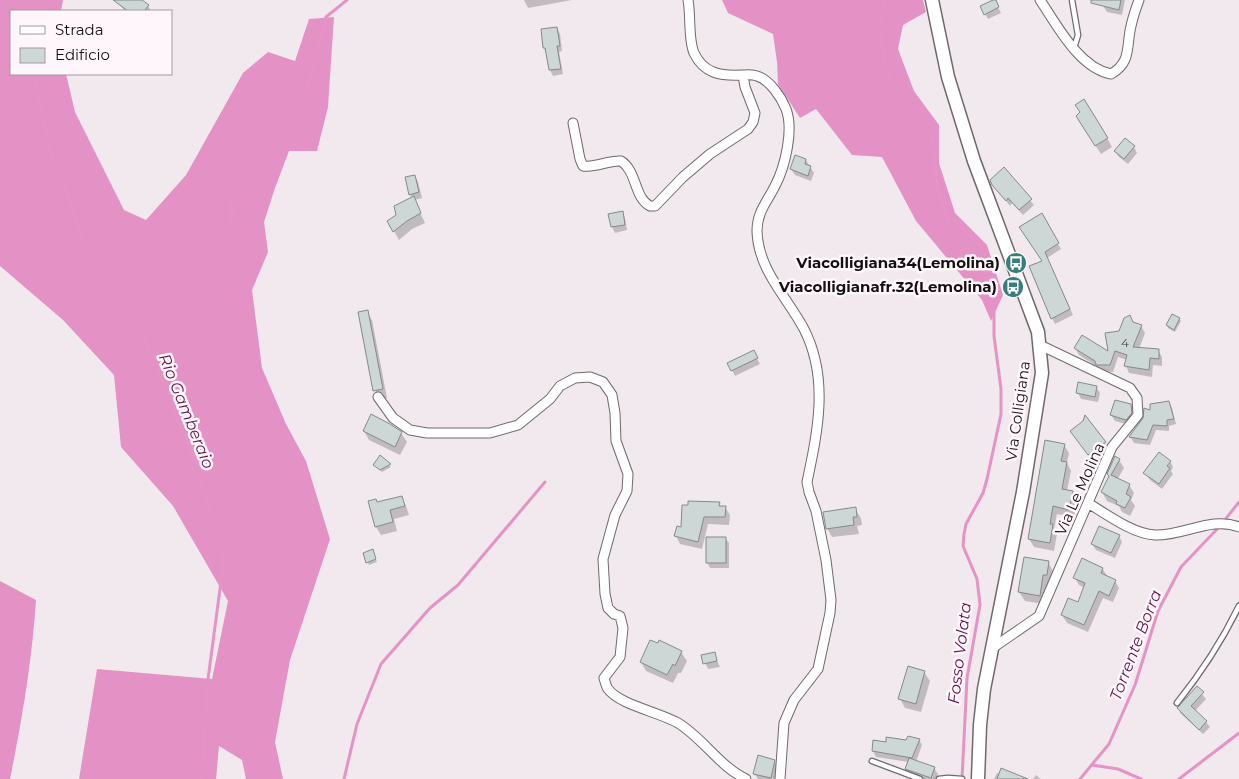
<svg xmlns="http://www.w3.org/2000/svg" width="1239" height="779" font-family="Montserrat,sans-serif">
  <style>
    .forest { fill: #e492c6 }
    .shadow { fill: #0003 }
    .lines { fill: none; stroke-linecap: round; stroke-linejoin: round }
    .stream { stroke: #e593c6; stroke-width: 3 }
    .building { fill: #cdd7d6; stroke: #828b8a }
    .lane-casing { stroke: #70686c; stroke-width: 7 }
    .street-casing { stroke: #70686c; stroke-width: 11 }
    .secondary-casing { stroke: #70686c; stroke-width: 15 }
    .lane { stroke: #fff; stroke-width: 4.5 }
    .street { stroke: #fff; stroke-width: 9 }
    .secondary { stroke: #fff; stroke-width: 12 }
    .labels { text-anchor: middle; stroke-width: 5; stroke-linejoin: round; paint-order: stroke }
    .number-label { font-size: 12px; fill: #424243 }
    .poi-label { font-size: 15px; font-weight: bold; fill: #131012; stroke: #fff6fb; text-anchor: end }
    .street-label { font-size: 15px; fill: #131012; stroke: #fff6fb }
    .water-label { font-size: 16px; font-style: italic; fill: #5b1446; stroke: #fff6fb }
  </style>
  <rect width="100%" height="100%" fill="#f2e9ee"/>
  <path class="forest" d="M0,0H63L61,11H11V74H66L75,112L124,210L146,220L186,175L243,73L268,52L295,61L309,19L334,17L328,107L317,151H289L275,188L264,222L268,252L252,290L262,368L286,424L306,461L330,539L290,660L275,742L283,779H246L242,760L219,746L216,779H79L97,669L212,679L228,601L173,506L121,447L114,375L63,320L0,266Z
    M722,0H923L926,12L903,25L898,49L914,91L939,125V163L955,213L987,245L1003,295L991,321L982,300L916,221L882,157L852,155L816,109L800,118L778,84L777,62L773,34L728,13Z
    M0,581L36,600C32,661 22,720 10,779H0Z"/>
  <path class="shadow" d="M119,0H140L148,6L151,11H125L117,2Z
    M524,0H572L528,8Z
    M994,0L1001,13L988,19L982,7Z
    M1105,0H1125L1122,15L1107,12L1103,6Z
    M557,28L560,34L562,51L559,52L563,74L553,76L550,70L547,52L544,48Z
    M1082,113L1107,138L1112,147L1101,154L1082,125Z
    M1134,147L1137,153L1128,164L1119,157L1115,151Z
    M806,160L814,173L811,181L795,175L791,169Z
    M1004,169L1034,205L1023,215L1012,203L1010,206L993,184Z
    M415,176L418,182L422,198L414,200L425,223L412,229L399,240L389,222L398,215L412,198L410,194Z
    M622,212L625,218L627,230L615,233L612,227L610,215Z
    M1041,215L1061,249L1047,258L1073,315L1055,324L1052,318L1044,262Z
    M367,312L372,320L387,398L380,399L375,390Z
    M1179,319L1181,321L1175,332L1168,328L1167,325Z
    M1133,324L1141,326L1145,333L1139,349L1158,350L1162,357V366L1153,365L1152,377L1129,373L1126,366L1127,360L1118,357L1113,372L1101,371L1098,367L1079,355L1075,348L1109,353L1120,332Z
    M756,357L760,364L735,376L732,370Z
    M1096,387L1100,393L1098,402L1081,399L1078,393Z
    M1169,402L1172,408L1176,424L1169,426V431L1156,430L1150,445L1134,443L1131,438L1144,419Z
    M1130,405L1134,411V419L1129,425L1115,421L1111,415Z
    M364,431L401,433L407,442L400,455L369,440Z
    M1072,431L1105,443L1110,452L1094,463Z
    M1064,445L1069,453L1067,463L1071,471L1067,491L1072,492L1077,500L1074,517L1057,514L1054,529L1057,534L1054,551L1034,547L1029,539Z
    M380,457L391,467L382,472L375,465Z
    M1119,460L1124,468L1117,480L1129,485L1134,493L1131,500L1135,506L1130,516L1122,512L1119,506L1107,501L1102,492Z
    M1170,461L1173,467L1171,471L1173,474L1162,489L1150,480L1146,474Z
    M401,497L406,506L409,515L394,519L397,531L381,535L376,527L377,503Z
    M719,503L721,507H725L730,515L729,525L708,524L702,549L680,544L676,536L682,528Z
    M855,509L861,518L862,525L857,526L859,534L832,537L827,528Z
    M1119,536L1122,542L1115,558L1096,550L1092,544Z
    M725,538L729,543V568H710L707,562Z
    M373,553L377,562L369,565L364,554Z
    M1048,562L1053,571L1051,584L1048,583L1044,604L1025,601L1019,592Z
    M1102,568L1107,576L1115,581L1119,588L1113,602L1103,598L1088,632L1067,623L1062,615L1078,603L1085,588L1079,585L1075,578Z
    M681,652L687,661L681,673H678L673,683L646,671L641,662Z
    M714,653L720,667L708,669L702,656Z
    M924,672L930,681L921,712L905,708L900,699Z
    M1197,688L1206,699L1195,711L1206,722L1210,727L1203,734L1181,714L1178,708Z
    M919,740L922,745L916,762L934,768L938,774L936,779H923L910,774L906,768L909,762L876,757L873,751L887,743Z
    M774,761L778,767L775,779H758L754,773Z
    M997,773L1000,774L1025,779H994Z
    M1036,775L1041,779H1033Z"/>
  <g class="lines">
    <path class="stream" d="M8,0L16,11
      M885,0L879,27L886,68L899,98L932,138L937,186L950,225L985,273L994,312V336L1001,389V414L987,479L983,493L966,524L964,534L963,546L977,579L980,605L967,678L962,779
      M34,74L49,146L83,239L144,337L196,464L224,559L208,679L202,779
      M144,337L232,221V200L307,90L326,17L347,0
      M1224,521L1239,502
      M1092,765L1118,769L1141,779
      M344,779L357,724L381,664L430,608L458,585L545,482
      M1080,779L1109,744L1135,685L1158,611L1181,567L1220,526
      M1179,779L1239,733"/>
  </g>
  <path class="building" d="M113,0H142L149,5L144,11H128Z
    M993,0H996L999,7L984,15L980,6Z
    M1091,0H1121L1119,10L1091,3Z
    M557,27L560,46H557L561,69L549,70L545,48H543L541,29Z
    M1084,99L1108,138L1095,146L1076,116L1080,112L1075,105Z
    M1125,138L1135,146L1124,159L1114,151Z
    M795,155L806,159L805,164L811,166L808,176L790,169Z
    M1004,167L1032,199L1019,210L1008,198L1006,201L992,185L990,180Z
    M415,175L419,192L409,195L405,177Z
    M414,196L421,213L407,221L393,232L387,221L396,215L394,206Z
    M623,211L625,225L611,227L608,214Z
    M1042,213L1059,243L1045,252L1070,309L1051,319L1029,266L1042,261L1019,227Z
    M368,310L383,389L373,391L358,312Z
    M1172,314L1180,318L1174,330L1166,325Z
    M1130,315L1133,322L1142,325L1133,347L1159,349V359L1150,358L1149,370L1124,366L1127,355L1115,351L1110,365H1096L1095,361L1074,348L1082,335L1108,351L1105,333L1119,331L1124,318Z
    M754,350L758,358L731,371L727,363Z
    M1078,382L1097,386L1095,397L1076,393Z
    M1115,400L1131,404L1132,413L1126,420L1110,415Z
    M1169,401L1174,419L1167,420V426L1153,425L1147,440L1129,437L1143,418L1144,408L1150,410V404Z
    M371,414L390,424L402,432L395,447L363,431Z
    M1085,415L1106,442L1088,455L1070,431L1083,421Z
    M1045,440L1065,444L1061,461L1067,462L1062,489L1073,491L1069,510L1053,506L1050,524H1053L1050,543L1028,539Z
    M1159,452L1171,461L1167,466L1170,468L1159,484L1143,473Z
    M380,455L391,464L380,470L373,465Z
    M1115,456L1120,459L1111,475L1130,484L1126,494L1131,497L1125,508L1116,504L1117,501L1101,492L1109,476L1107,474Z
    M402,496L405,506L390,510L393,522L375,527L368,501L376,499L377,502Z
    M688,501L720,502L719,506H726L725,517H704L698,542L674,536L677,526L681,527L682,505H688Z
    M856,507L857,517H853L854,525L826,529L823,512Z
    M1099,526L1120,535L1111,553L1091,544Z
    M706,537H726V563H706Z
    M373,549L376,559L366,563L363,553Z
    M1024,557L1049,561L1047,575H1043L1040,596L1018,592Z
    M1082,558L1103,568L1101,573L1116,580L1109,596L1099,591L1084,625L1061,615L1068,598L1078,602L1085,583L1073,578Z
    M650,640L658,643L659,640L682,651L675,666L673,664L667,675L640,662Z
    M715,652L717,661L703,664L701,655Z
    M908,666L925,671L916,704L898,699Z
    M1197,686L1204,692L1191,706L1207,721L1199,730L1177,708Z
    M908,736L920,739L912,758L872,751L873,740L886,742V737L906,740Z
    M758,755L775,760L771,778L753,774Z
    M909,758L935,767L931,778L905,769Z
    M1001,768L1028,779H997Z"/>
  <g class="lines">
    <g class="lane-casing">
      <path id="lane" d="M1072,0L1078,35L1074,48
        M1177,703C1201,673 1222,641 1239,606
        M872,761L920,779
        M939,779L948,778L962,779"/>
    </g>
    <g class="street-casing">
      <path id="street" d="M688,0C691,15 688,39 694,53C704,74 721,76 742,75C746,75 752,74 757,76C770,80 781,97 786,109C794,130 785,167 775,186C767,202 757,212 757,231C758,270 787,297 804,329C829,378 818,430 807,482L809,492L816,511L826,560L831,600L830,613L818,669L794,700L784,723L780,779
        M1040,0C1057,25 1079,68 1111,74C1132,62 1126,46 1131,26C1133,17 1136,8 1139,0
        M573,123L580,159L583,166C596,168 608,160 621,161C637,171 634,198 650,206H655L683,177L710,154L748,129L753,122L755,113L745,87L743,75
        M378,397L393,418L410,430L427,433H490L518,425L550,399L560,386L575,378L590,377L603,382L612,395L615,413L616,441L628,474L627,491L615,515L603,559L605,594L608,608L614,614L620,616L623,628L620,657L604,678C605,681 606,686 608,689C620,705 659,712 678,723C703,738 719,766 746,779
        M1088,503C1106,514 1133,534 1155,535C1183,536 1212,516 1239,527
        M991,649L1039,616L1112,447L1138,415L1137,398L1130,388L1040,345"/>
    </g>
    <g class="secondary-casing">
      <path id="secondary" d="M932,0L948,77L974,161L1038,332L1042,373L1023,492L984,689L980,725L978,779"/>
    </g>
    <use href="#lane" class="lane"/>
    <use href="#street" class="street"/>
    <use href="#secondary" class="secondary"/>
  </g>
  <defs>
    <g id="bus-disc" transform="scale(1.125)"><circle r="9.5" fill="#357e7a" stroke="#fff6fb"/><path d="M-5-6H5V4H4V6H2V4H-2V6H-4V4H-5ZM-3.5-4V0h7V-4ZM-3.5 1.2v1.5H-2V1.2ZM2 1.2v1.5H3.5V1.2Z" fill="#fff"/></g>
  </defs>
  <g fill-rule="evenodd">
    <use href="#bus-disc" x="1016" y="263"/>
    <use href="#bus-disc" x="1013" y="287"/>
  </g>
  <g class="labels">
    <g class="number-label">
      <text x="1125" y="347">4</text>
    </g>
    <g class="poi-label">
      <text x="1000" y="268">Viacolligiana34(Lemolina)</text>
      <text x="997" y="292">Viacolligianafr.32(Lemolina)</text>
    </g>
    <g class="street-label">
      <text transform="translate(1018 411) rotate(-82)" y="5">Via Colligiana</text>
      <text transform="translate(1080 489) rotate(-66)" y="5">Via Le Molina</text>
    </g>
    <g class="water-label">
      <text transform="translate(187 411) rotate(68)" y="6">Rio Gamberaio</text>
      <text transform="translate(1135 645) rotate(-69)" y="6">Torrente Borra</text>
      <text transform="translate(959 653) rotate(-83)" y="6">Fosso Volata</text>
    </g>
  </g>
  <rect x="10" y="10" width="162" height="65" fill="#fff6fb" stroke="#a19a9e"/>
  <rect x="20" y="26" width="25" height="8" fill="#ffffff" stroke="#a19a9e"/>
  <text x="55" y="35" font-size="15" fill="#131012">Strada</text>
  <rect x="20" y="48" width="25" height="15" fill="#cdd7d6" stroke="#a19a9e"/>
  <text x="55" y="60" font-size="15" fill="#131012">Edificio</text>
</svg>
